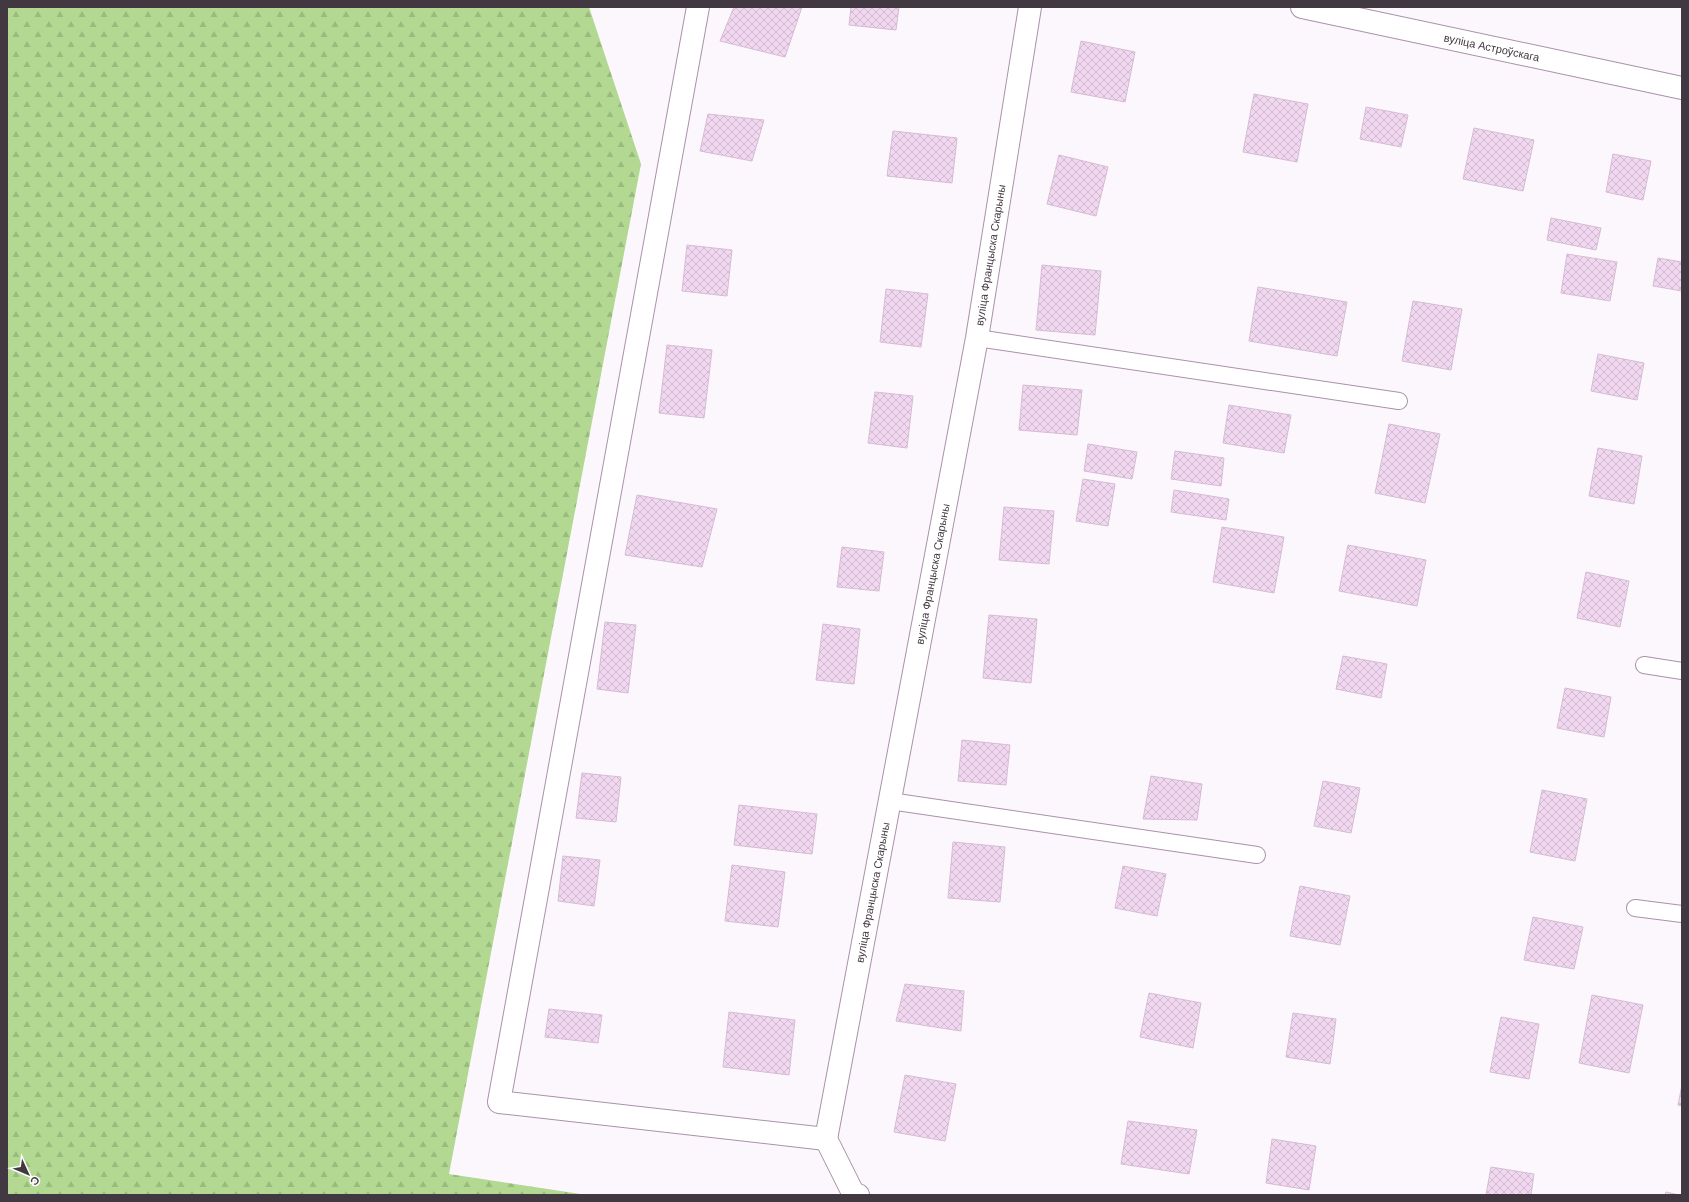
<svg xmlns="http://www.w3.org/2000/svg" width="1689" height="1202" font-family="'DM Sans',sans-serif">
  <style>
    .forest { fill: url(#forest-firs) }
    .building { fill: url(#building-cross-hatch); stroke: #d5bcd4 }
    .lines { fill: none; stroke-linecap: round; stroke-linejoin: round }
    .service-casing { stroke: #a992a9; stroke-width: 18 }
    .minor-casing { stroke: #a992a9; stroke-width: 24 }
    .service { stroke: #fff; stroke-width: 16 }
    .minor { stroke: #fff; stroke-width: 22 }
    .labels { text-anchor: middle; stroke-width: 3; stroke-linejoin: round; paint-order: stroke }
    .street-label { font-size: 11px; fill: #423841; stroke: #fff }
  </style>
  <defs>
    <pattern id="forest-firs" width="22" height="20" patternUnits="userSpaceOnUse"><rect width="22" height="20" fill="#b2d892"/><path d="M5 1l3.5 6h-7zM16 11l3.5 6h-7z" fill="#9aba7f"/></pattern>
    <pattern id="building-cross-hatch" width="8" height="8" patternUnits="userSpaceOnUse"><rect width="8" height="8" fill="#f1d8f0"/><path d="M0 0l8 8M0 8l8-8" fill="none" stroke="#d0bacf"/></pattern>
  </defs>
  <rect width="100%" height="100%" fill="#fcf7fc"/>
  <path class="forest" d="M7,7H589L641,164L449,1174L587,1195H7Z"/>
  <path class="building" d="M734,7H802L785,57L720,41Z
    M851,7H899L896,30L849,25Z
    M1081,41L1135,52L1125,102L1071,92Z
    M1254,94L1308,104L1297,162L1243,152Z
    M1366,107L1408,115L1401,147L1360,139Z
    M708,114L764,120L752,161L700,151Z
    M1474,128L1534,140L1523,191L1463,179Z
    M893,131L957,138L952,183L887,176Z
    M1613,154L1651,161L1643,200L1606,192Z
    M1059,155L1108,167L1096,216L1047,204Z
    M1551,218L1601,228L1596,250L1547,240Z
    M687,245L732,250L727,296L682,291Z
    M1567,254L1617,262L1610,301L1561,293Z
    M1658,258L1682,262V291L1653,286Z
    M1042,265L1101,271L1095,335L1036,330Z
    M1258,287L1347,302L1337,356L1249,341Z
    M886,289L928,294L921,347L880,342Z
    M1413,301L1462,309L1451,370L1402,361Z
    M667,345L712,350L704,418L659,413Z
    M1598,354L1644,363L1637,400L1591,391Z
    M1023,385L1082,390L1077,435L1019,430Z
    M875,392L913,396L907,448L868,443Z
    M1229,405L1291,415L1284,453L1223,443Z
    M1389,424L1440,434L1425,503L1375,493Z
    M1088,444L1137,452L1132,479L1084,471Z
    M1598,448L1642,456L1634,504L1589,496Z
    M1175,451L1224,458L1221,486L1171,479Z
    M1083,479L1115,484L1108,526L1076,521Z
    M1174,490L1229,499L1226,520L1171,512Z
    M637,495L717,509L702,567L625,555Z
    M1004,507L1054,511L1049,564L999,560Z
    M1222,527L1284,537L1274,593L1213,582Z
    M1348,545L1426,560L1417,606L1339,591Z
    M842,547L884,552L879,591L837,587Z
    M1586,572L1629,581L1620,627L1577,618Z
    M989,615L1037,619L1031,683L983,678Z
    M605,622L636,625L628,693L597,689Z
    M823,624L860,629L854,684L816,680Z
    M1343,656L1387,664L1381,698L1336,689Z
    M1565,688L1611,697L1604,737L1557,728Z
    M962,740L1010,745L1006,785L958,781Z
    M582,773L621,777L616,822L576,818Z
    M1151,776L1202,784L1197,820L1143,819Z
    M1323,781L1360,788L1351,833L1314,826Z
    M1542,790L1587,799L1575,861L1530,852Z
    M739,805L817,814L812,854L734,845Z
    M953,842L1005,847L1000,902L948,898Z
    M563,856L600,860L594,906L558,901Z
    M732,865L785,872L778,927L725,921Z
    M1123,866L1166,874L1157,916L1115,908Z
    M1300,886L1350,896L1340,945L1290,936Z
    M1533,917L1583,927L1574,969L1524,960Z
    M905,984L964,991L961,1031L896,1021Z
    M1149,993L1201,1003L1193,1048L1140,1037Z
    M1592,995L1643,1005L1629,1073L1579,1063Z
    M549,1009L602,1015L598,1043L545,1037Z
    M729,1012L795,1020L789,1075L723,1067Z
    M1293,1013L1336,1019L1330,1064L1286,1057Z
    M1501,1017L1539,1024L1529,1079L1490,1072Z
    M905,1075L956,1084L945,1141L894,1132Z
    M1682,1085V1106L1678,1105Z
    M1128,1121L1197,1130L1189,1174L1121,1164Z
    M1272,1139L1316,1146L1309,1190L1266,1183Z
    M1491,1167L1534,1174L1531,1195H1486Z
    M1666,1192L1679,1195H1665Z"/>
  <g class="lines">
    <g class="service-casing">
      <path id="service" d="M977,338L1399,401
        M1644,665L1682,671
        M890,801L1257,855
        M1635,908L1682,914"/>
    </g>
    <g class="minor-casing">
      <g id="minor">
        <path d="M698,7L499,1102L826,1139"/>
        <path id="s1" d="M1302,7L1682,88"/>
        <path id="s2" d="M826,1139L977,338L1030,7"/>
        <path d="M826,1139L854,1195H858"/>
      </g>
    </g>
    <use href="#service" class="service"/>
    <use href="#minor" class="minor"/>
  </g>
  <g class="labels">
    <g class="street-label">
      <text dy="4" stroke="none"><textPath href="#s1" startOffset="194">вуліца Астроўскага</textPath></text>
      <text dy="4" stroke="none"><textPath href="#s2" startOffset="899">вуліца Францыска Скарыны</textPath></text>
      <text dy="4" stroke="none"><textPath href="#s2" startOffset="575">вуліца Францыска Скарыны</textPath></text>
      <text dy="4" stroke="none"><textPath href="#s2" startOffset="251">вуліца Францыска Скарыны</textPath></text>
    </g>
  </g>
  <rect width="1689" height="1202" fill="none" stroke="#423841" stroke-width="16"/>
  <g transform="translate(28 1174) rotate(134)" stroke="#ffffff" stroke-width="3" paint-order="stroke">
  <path d="M0-3L7 15L0 10L-7 15Z" fill="#423841"/>
  <text y="-6" font-size="11" font-weight="bold" text-anchor="middle" fill="#423841">С</text>
  </g>
</svg>
